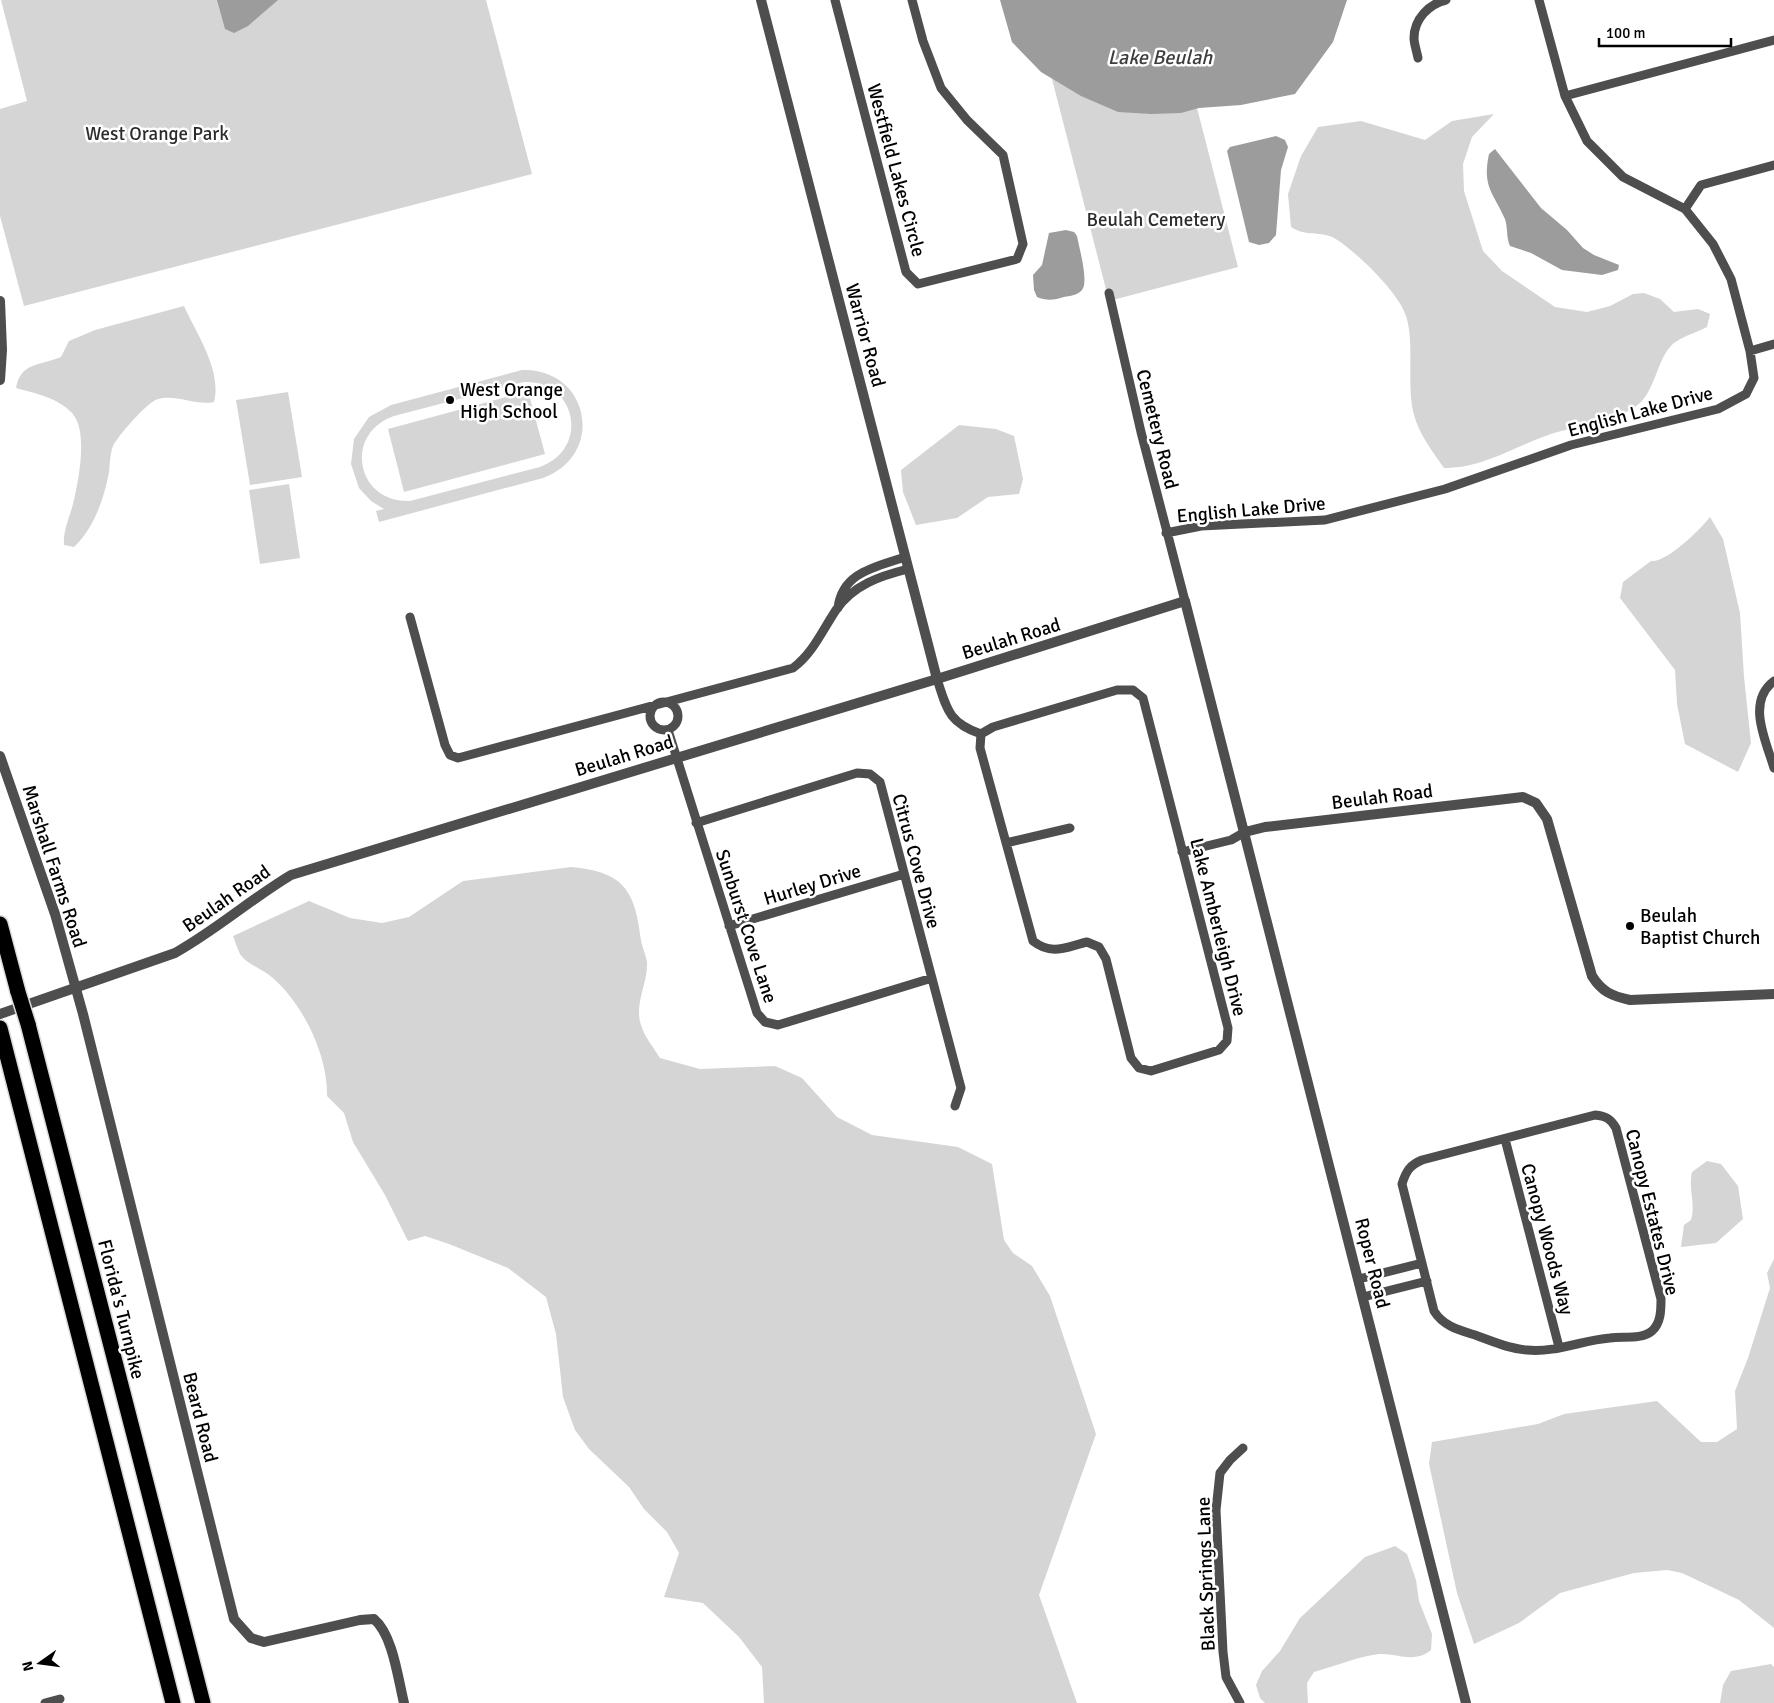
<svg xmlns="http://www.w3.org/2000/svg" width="1774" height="1703" font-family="Signika,sans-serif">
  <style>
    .green { fill: #d5d5d5; fill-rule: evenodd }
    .water { fill: #9c9c9c }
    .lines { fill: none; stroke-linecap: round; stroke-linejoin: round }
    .motorway-casing { stroke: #dbdbdb; stroke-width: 18 }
    .minor { stroke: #4e4e4e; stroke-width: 9 }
    .tertiary { stroke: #4e4e4e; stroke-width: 10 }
    .motorway { stroke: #000; stroke-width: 15 }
    .motorway-bridge-casing { stroke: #dbdbdb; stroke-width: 18; stroke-linecap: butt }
    .motorway-bridge { stroke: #000; stroke-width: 15 }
    .poi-dot { fill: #000; stroke: #fff; stroke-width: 2 }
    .labels { text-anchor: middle; stroke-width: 5; stroke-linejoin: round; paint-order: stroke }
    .park-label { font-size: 19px; fill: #2c2c2c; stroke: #fff }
    .street-label { font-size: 19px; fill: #000; stroke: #fff }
    .poi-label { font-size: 19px; fill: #000; stroke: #fff; text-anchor: start }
    .water-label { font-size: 20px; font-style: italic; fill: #3d3d3d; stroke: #fff }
  </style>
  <rect width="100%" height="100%" fill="#fff"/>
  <path class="green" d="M1,0H486L532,174L24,306L0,216V109L27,101Z
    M1171,7L1238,267L1109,301L1042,40Z
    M1494,114L1472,137L1463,164L1464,191L1483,251L1502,271L1555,307L1587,312L1610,306L1633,294L1644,293L1660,299L1674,312L1698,309L1710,314L1707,327C1698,332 1686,335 1677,341C1658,352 1657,387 1640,403C1622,420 1576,426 1551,434C1515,446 1482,469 1444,468C1433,452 1419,434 1414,415C1406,386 1415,343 1406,316C1399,293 1356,251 1334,238C1322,231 1306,237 1291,227L1288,194L1301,156L1318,127L1361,121L1425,140L1452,121Z
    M184,306C197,335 222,370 214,402C196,406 176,394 158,399C147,402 118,436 113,446C110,453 110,464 109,472C104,499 94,528 74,547L64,545C63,530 69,519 73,504C78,483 89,431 72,413C58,398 35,393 16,388C21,362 39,366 61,357L69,341L95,330Z
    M522,370C590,368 606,455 543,478L379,522L376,511L384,509L371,501L359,488L351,464L354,439L369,417L391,405ZM524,382C577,380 590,449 540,467L410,501C356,503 343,434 394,416Z
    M528,391L545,454L404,492L388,429Z
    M288,392L302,477L250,485L236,400Z
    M959,425L996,429L1014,436L1023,479L1019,494L988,497L957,518L916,525L903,492L901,470Z
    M289,484L300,558L260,564L249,490Z
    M1710,517L1723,539L1740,613L1744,677L1751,743L1738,772L1685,744L1677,704L1675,670L1620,598L1623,582L1651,561C1666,563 1700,530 1710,517Z
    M571,867C624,872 635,890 641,940C642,947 648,960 647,965C647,985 634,1005 641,1025C644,1036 654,1048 660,1058L700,1069L775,1066L802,1078L837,1117L872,1135L958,1147L992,1164L1004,1240L1013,1253L1032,1266L1050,1296L1096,1434L1039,1595L1077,1703H764L762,1667L739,1637L703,1603L664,1597L679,1553L667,1532L644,1509L629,1487L589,1449L575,1430L563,1397L556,1334L546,1297L508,1268L449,1244L425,1236L408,1241L385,1195L353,1142L344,1113L327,1096C328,1056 304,1006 274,979C265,970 246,964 240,954C237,948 235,941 233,936L309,901L350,918L382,923L409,917L463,881Z
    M1707,1161L1721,1164L1738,1186L1743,1219L1716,1243L1681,1247L1684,1225L1691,1220C1696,1204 1688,1189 1692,1172Z
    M1774,1259V1628L1739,1600L1682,1573L1667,1570L1634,1573L1560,1593L1519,1623L1474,1644L1457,1593L1429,1464L1432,1442L1538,1424L1564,1414L1657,1401L1701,1442H1717L1737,1429L1735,1391L1748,1358L1770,1288L1767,1273Z
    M1395,1546L1407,1554L1416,1580L1419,1601L1432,1634L1431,1650C1414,1664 1398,1653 1379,1654C1359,1656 1333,1667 1314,1672L1307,1683L1308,1703H1265L1260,1698L1256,1685L1262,1671L1280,1651L1300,1618L1365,1557Z
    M1771,1664L1774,1667V1703H1720L1723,1685L1731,1671Z"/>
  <path class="water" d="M217,0H278L248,26L234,33L225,29Z
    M1000,0H1347L1333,42L1295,94L1241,105L1199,108L1181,113L1151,114L1118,112L1081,96L1041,72L1012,42Z
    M1276,136L1285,140L1288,147L1281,170L1276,235L1269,243L1259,245L1249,242L1227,151L1230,147Z
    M1495,149L1541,208L1567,230L1583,248L1594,255L1619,265L1618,270L1602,275L1562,270L1531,253L1510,246C1506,237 1508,228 1505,219C1493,192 1482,187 1489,154Z
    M1066,230L1074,232L1077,236C1079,247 1089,282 1082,290C1078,295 1070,296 1064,297C1055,300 1046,301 1037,297L1034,290L1033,275L1042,265L1049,233Z"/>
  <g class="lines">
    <g class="motorway-casing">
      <path id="motorway" d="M0,924L18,992
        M28,1024L203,1703
        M0,1028L173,1703"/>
    </g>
    <path class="minor" d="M835,0L906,272L918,284L1017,259L1023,244L1003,155L967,120L941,88L923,41L912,0
      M1418,58C1417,52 1414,44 1414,38C1414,19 1429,4 1446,0
      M1565,96L1774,40
      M1685,209L1701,185L1774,165
      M1109,293L1141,432L1185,601
      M1750,351L1774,344
      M1166,533L1201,526L1325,520L1445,489L1571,445L1718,409L1746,394L1754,378L1750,351L1731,279L1713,244L1685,209L1623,177L1587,141L1565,96L1539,0
      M838,608C842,572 876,567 905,557
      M410,617L445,745L450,755L458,758L793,668C813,653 822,631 836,610C853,585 880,576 908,569
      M937,679C947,710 949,723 981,734
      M1774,681C1746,702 1766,741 1774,768
      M1117,690H1133L1143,698L1228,1028L1227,1041L1219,1050L1151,1071L1139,1068L1131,1058L1106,959L1099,947L1087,942C1066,947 1052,956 1033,941L980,748L981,734L993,727Z
      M650 716a14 14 0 1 1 28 0a14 14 0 1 1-28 0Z
      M668,730L757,1013L765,1022L778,1025L932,978
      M696,823L857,773L870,774L880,782L961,1088L955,1106
      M1006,843L1070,828
      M1182,852L1231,840L1245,832
      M729,926L904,874
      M1595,1115C1606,1116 1611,1119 1616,1128L1661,1299C1661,1310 1661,1323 1652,1331C1641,1340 1623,1336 1610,1338C1583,1340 1555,1353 1527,1350C1509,1349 1492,1341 1475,1335C1459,1330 1443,1326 1434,1311L1402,1184C1406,1171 1410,1165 1422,1160Z
      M1505,1139L1559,1347
      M1359,1279L1422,1263
      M1363,1297L1427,1281
      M45,1703L60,1699
      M1240,1703L1226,1677L1223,1652L1216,1510L1220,1473L1230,1460L1243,1448"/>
    <path class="tertiary" d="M761,0L937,679
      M0,301L2,350L0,380
      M0,756L55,914L83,1014L234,1619L251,1638L264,1642L360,1620L374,1619C393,1635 398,1679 404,1703
      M1245,832L1265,827L1523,797L1536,803L1547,819L1592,976C1602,992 1612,996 1630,1000L1774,994
      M0,1014L175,953C216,930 251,899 291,875L937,679L1185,601L1466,1703"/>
    <use href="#motorway" class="motorway"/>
    <g class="motorway-bridge-casing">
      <path id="motorway-bridge" d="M18,992L28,1024"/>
    </g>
    <use href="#motorway-bridge" class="motorway-bridge"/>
  </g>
  <g class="poi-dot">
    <circle cx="450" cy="400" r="5"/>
    <circle cx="1630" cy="926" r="5"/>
  </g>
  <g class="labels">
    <g class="park-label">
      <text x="157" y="140">West Orange Park</text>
      <text x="1156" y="226">Beulah Cemetery</text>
    </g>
    <g class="street-label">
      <text transform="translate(897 170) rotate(75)" y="7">Westfield Lakes Circle</text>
      <text transform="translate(866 335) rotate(75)" y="7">Warrior Road</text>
      <text transform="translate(1640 411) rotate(-15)" y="7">English Lake Drive</text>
      <text transform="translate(1158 429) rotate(76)" y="7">Cemetery Road</text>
      <text transform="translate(1251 509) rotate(-5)" y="7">English Lake Drive</text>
      <text transform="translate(1011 638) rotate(-17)" y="7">Beulah Road</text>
      <text transform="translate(624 755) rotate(-17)" y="7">Beulah Road</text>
      <text transform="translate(1382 796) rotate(-7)" y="7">Beulah Road</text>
      <text transform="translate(917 861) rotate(75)" y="7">Citrus Cove Drive</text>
      <text transform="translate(55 866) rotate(72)" y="7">Marshall Farms Road</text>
      <text transform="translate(812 884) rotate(-17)" y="7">Hurley Drive</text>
      <text transform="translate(226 898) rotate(-35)" y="7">Beulah Road</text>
      <text transform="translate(747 926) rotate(72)" y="7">Sunburst Cove Lane</text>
      <text transform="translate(1219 927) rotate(76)" y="7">Lake Amberleigh Drive</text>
      <text transform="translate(1653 1212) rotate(76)" y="7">Canopy Estates Drive</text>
      <text transform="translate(1548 1239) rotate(75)" y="7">Canopy Woods Way</text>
      <text transform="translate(1373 1263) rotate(76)" y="7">Roper Road</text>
      <text transform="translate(122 1309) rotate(76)" y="7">Florida's Turnpike</text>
      <text transform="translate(201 1417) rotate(76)" y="7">Beard Road</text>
      <text transform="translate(1205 1574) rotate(-92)" y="7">Black Springs Lane</text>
    </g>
    <g class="poi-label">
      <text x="460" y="396">West Orange<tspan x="460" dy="22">High School</tspan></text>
      <text x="1640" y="922">Beulah<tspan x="1640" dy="22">Baptist Church</tspan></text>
    </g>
    <g class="water-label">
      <text x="1160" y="64">Lake Beulah</text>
    </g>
  </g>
  <g transform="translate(40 1663) rotate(256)" stroke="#ffffff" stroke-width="4" paint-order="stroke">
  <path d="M0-4L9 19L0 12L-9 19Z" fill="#000000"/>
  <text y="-8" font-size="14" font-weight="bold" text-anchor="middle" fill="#000000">N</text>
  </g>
  <path d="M1599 38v8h132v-8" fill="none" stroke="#000000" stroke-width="2.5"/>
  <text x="1606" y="38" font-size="15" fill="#000000" stroke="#ffffff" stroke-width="4" paint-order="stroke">100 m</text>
</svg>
